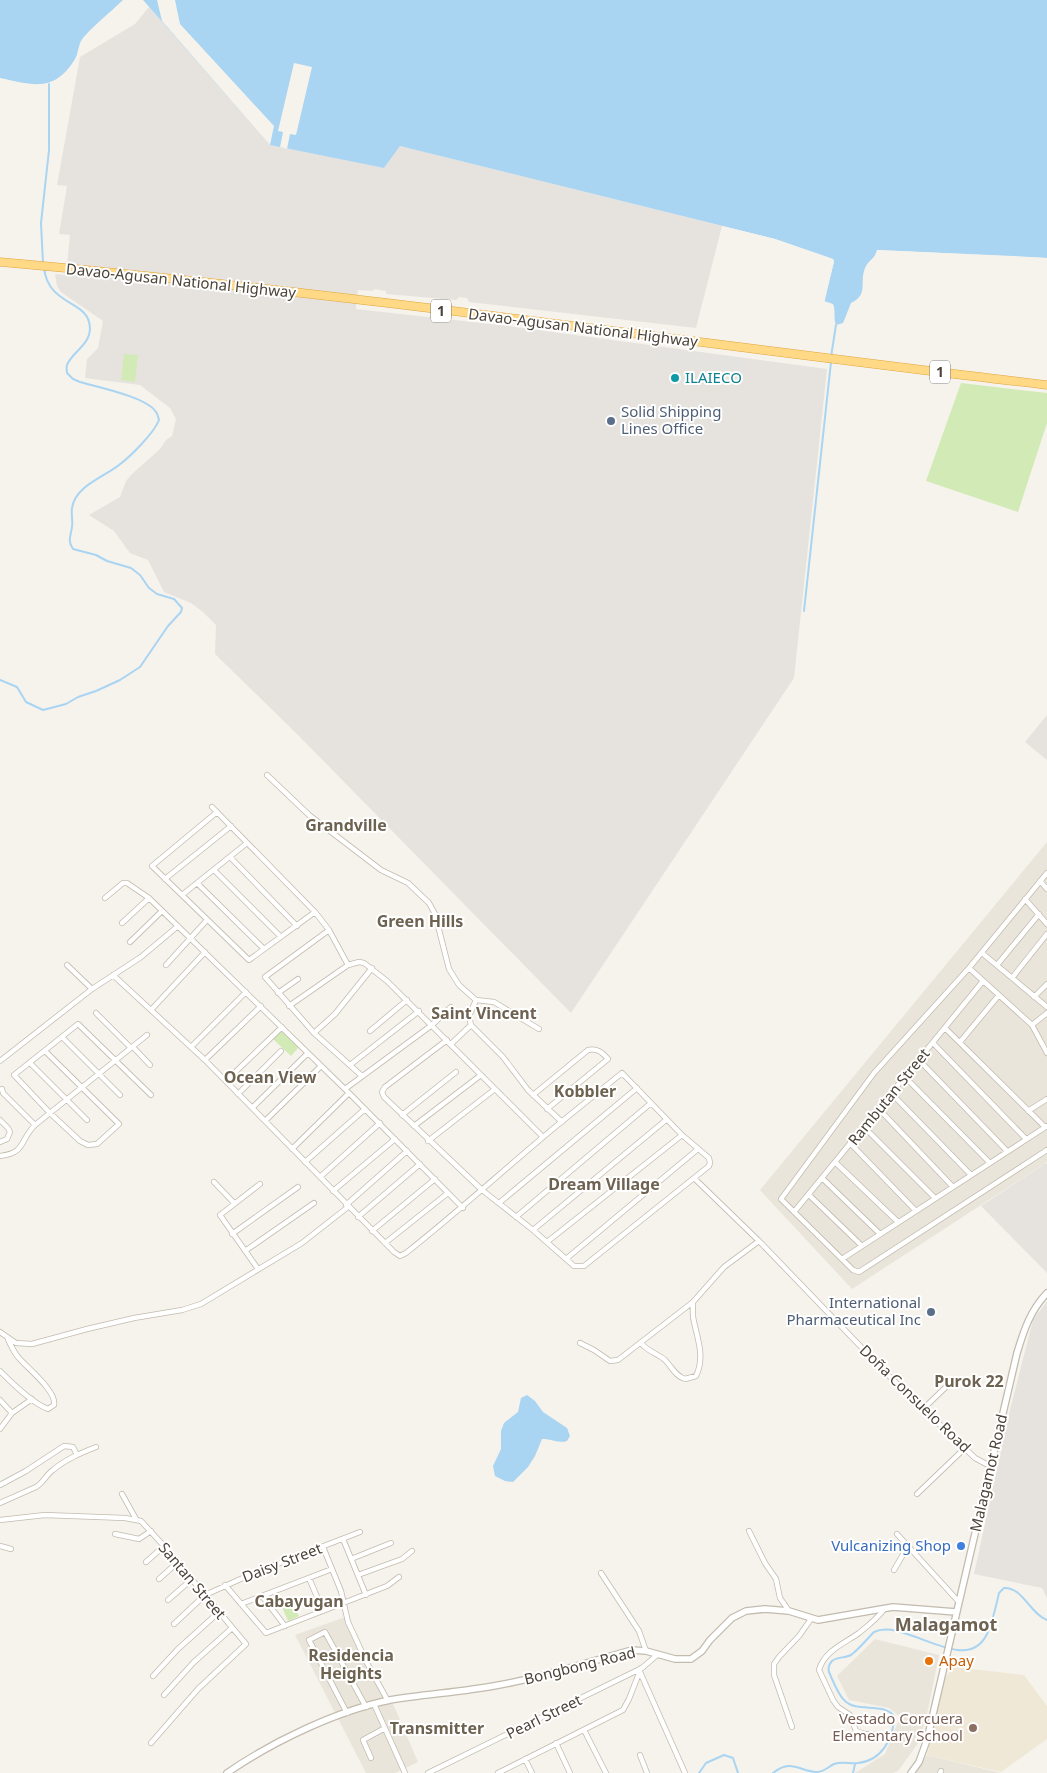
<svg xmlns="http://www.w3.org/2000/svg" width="1047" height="1773" font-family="'Noto Sans',sans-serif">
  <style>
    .residential { fill: #eae5da }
    .industrial { fill: #e6e2dd }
    .education { fill: #efe8d6 }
    .green { fill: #d2eab5 }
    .parking { fill: #e5e3e0 }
    .water { fill: #a9d4f2 }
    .pier { fill: #f6f3ec }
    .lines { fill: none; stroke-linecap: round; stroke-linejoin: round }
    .stream { stroke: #a9d4f2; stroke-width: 2 }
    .minor-casing { stroke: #c2bbae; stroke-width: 6 }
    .tertiary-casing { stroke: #c2bbae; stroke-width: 8 }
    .trunk-casing { stroke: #e0a43c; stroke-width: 9 }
    .minor { stroke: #fff; stroke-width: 4.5 }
    .tertiary { stroke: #fff; stroke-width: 5.5 }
    .trunk { stroke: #ffd985; stroke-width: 8 }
    .culture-dot { fill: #0f9aa8; stroke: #fff; stroke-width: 2 }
    .service-dot { fill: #5c6f8a; stroke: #fff; stroke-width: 2 }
    .shop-dot { fill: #3f7fe0; stroke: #fff; stroke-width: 2 }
    .food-dot { fill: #e8710a; stroke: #fff; stroke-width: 2 }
    .education-dot { fill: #8d6e63; stroke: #fff; stroke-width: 2 }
    .labels { text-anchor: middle; stroke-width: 4; stroke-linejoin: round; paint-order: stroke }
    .shield { fill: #fff; stroke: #817c74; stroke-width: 1 }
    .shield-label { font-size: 14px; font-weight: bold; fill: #4b4439 }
    .street-label { font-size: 15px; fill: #4b4439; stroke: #fff }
    .culture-label { font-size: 15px; fill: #0d838f; stroke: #fff; text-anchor: start }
    .service-label { font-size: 15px; fill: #4e5e75; stroke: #fff; text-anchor: start }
    .shop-label { font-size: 15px; fill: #366cbe; stroke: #fff; text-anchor: end }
    .food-label { font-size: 15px; fill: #c56008; stroke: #fff; text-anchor: start }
    .education-label { font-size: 15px; fill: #785e54; stroke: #fff; text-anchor: end }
    .neighbourhood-label { font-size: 16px; font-weight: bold; fill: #6e6250; stroke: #fff }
    .quarter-label { font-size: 18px; font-weight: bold; fill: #6e6250; stroke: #fff }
  </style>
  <rect width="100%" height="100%" fill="#f6f3ec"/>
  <path class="residential" d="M1047,842V1162L852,1289L760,1190Z
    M348,1616L368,1662L394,1706L418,1762L395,1773H366L295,1635Z
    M875,1639L939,1655L927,1714L919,1742L898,1771L893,1773H855L885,1754L900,1717L889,1708L849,1700L837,1676Z
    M927,1755L1001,1773H916Z"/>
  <path class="industrial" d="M149,7L270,145L384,168L400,146L722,226L696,328L469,302L467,298L459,297L456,300L386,294V291L374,289L373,291L358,290L356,309L508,326L827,369L794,678L571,1013L298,735L215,654L216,625L203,612L191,603L164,592L148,560L130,553L114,531L89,515L120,497L126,481L132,474L160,449L166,440L172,436L176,419L170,408L140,385L85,378L87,359L98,348L103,321L61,292L57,286L55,274L66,275L70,235L59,234L67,186L57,185L80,57L135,24Z
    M1047,715V760L1025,742Z
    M1046,1163L1047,1164V1273L981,1206Z
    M1047,1301V1598L1042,1588L974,1574L1009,1414L1033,1320Z"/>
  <path class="education" d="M954,1667L1024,1675L1047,1706V1739L1001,1772L927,1755L944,1679Z"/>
  <path class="green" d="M124,354L138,355L135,382L121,380Z
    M961,383L1047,393V423L1018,512L926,481Z
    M282,1030L299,1047L291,1056L273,1039Z
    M289,1596L299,1616L288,1621L279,1600Z"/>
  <path class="parking" d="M659,347L745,359L742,376L669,366V362L657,361Z"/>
  <path class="water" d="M0,0H123C114,9 86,32 81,41C78,47 78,54 75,59C54,93 33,85 0,78Z
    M143,0H1047V258L877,250C874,260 870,259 866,266C858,281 870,294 851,303L843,323L836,325C833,318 836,310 833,304L824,301L834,262L833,259L775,239L400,146L384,168L270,145Z
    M527,1395L535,1401L543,1412L567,1428L570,1436L567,1441C558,1444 551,1438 542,1439L535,1456L528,1467L513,1482L505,1481L495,1476L493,1466L501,1449V1431L504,1423L518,1412L521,1398Z"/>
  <path class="pier" d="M157,0H175L180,24L274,126L270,145L162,21Z
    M294,63L312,67L296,135L290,134L287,149L280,147L283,132L278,131Z
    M722,226L775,239L833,259L834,261L824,304L822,301L831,261L774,241L722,229Z
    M877,250L1013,256L1047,258V261L879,253L876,259Z"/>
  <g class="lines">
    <path class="stream" d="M43,263L41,223L49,150V84
      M831,357L836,325
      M804,611L831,362
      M0,680L17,687L26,702L43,710L66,704L78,697L96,691L120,680L140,667L168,626L181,612L182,608L174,599L157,594L149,588L140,575L131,568L107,561L96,555L73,549C67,541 71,535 72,527C73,521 71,514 72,508C75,486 104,477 119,465C131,456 154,433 159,420C158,417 158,414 156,412C147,397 97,387 80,382L73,379L67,373C67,371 66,368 67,365C72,351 95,343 89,322C84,301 48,304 44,268
      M699,1773L706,1763L724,1755L733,1758L738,1773
      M773,1773C792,1758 800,1772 817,1772C824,1772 828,1767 834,1764C842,1761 850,1764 858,1763C881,1761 894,1739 894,1716C883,1702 858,1713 845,1701C838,1695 833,1681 829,1672C828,1668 828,1665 832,1661C836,1657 845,1658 851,1655C859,1649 867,1639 874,1632C905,1617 966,1678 987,1634C993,1621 996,1606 999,1593L1004,1588C1023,1587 1030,1614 1047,1620
      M853,1773L855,1764"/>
    <g class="minor-casing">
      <path id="minor" d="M267,775L309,815L381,870L408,883L429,903L435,914L449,969L459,985L476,1000L494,1002L539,1029
        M212,807L315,912L329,930L348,965
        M217,812L152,866L249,960L315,912
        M230,857L297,926
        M214,870L281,937
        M1047,873L969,968L874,1073L781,1199L853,1270L859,1272L1047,1150
        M165,879L231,826
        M1040,881L1047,889
        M197,883L264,949
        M182,895L247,843
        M105,898L123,883H127L149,898L349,1093L463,1208
        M1025,899L1047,924
        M122,923L149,898
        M329,930L265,977L314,1033L362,1076
        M130,942L162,911
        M982,953L1047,1007
        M67,965L92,989
        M166,965L207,920
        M997,965L1039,914
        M969,968L1032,1025L1047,1053
        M113,975L205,1060L394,1252L400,1256L406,1253C453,1216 497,1176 542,1138C568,1116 595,1095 622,1073L682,1135L709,1158L710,1163L709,1166L584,1266H574L533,1230L482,1190L384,1097L382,1092L385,1087L447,1040
        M1012,978L1047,934
        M278,993L298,979
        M1034,997L1047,984
        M476,1000L469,1016L471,1025L503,1057L528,1090L562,1122
        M289,1006L348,965L359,962L364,963L387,981L543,1137
        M151,1010L205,952
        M96,1013L131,1048
        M1032,1025L1047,1013
        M945,1028L1045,1127
        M370,1031L407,1000
        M314,1033L335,1014L372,968
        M62,1037L120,1095
        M960,1042L999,995
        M933,1043L1026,1139
        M451,1044L471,1025
        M133,1047L150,1065
        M191,1047L246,992
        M45,1051L119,1124L97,1144L88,1145L80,1141L50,1113L14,1075L78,1024L151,1095
        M205,1060L261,1006
        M919,1060L1007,1151
        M0,1061L92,989L141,957L178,926
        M30,1063L87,1120
        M350,1065L419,1011
        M905,1077L990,1163
        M226,1081L282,1027
        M2,1089L3,1093L35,1125
        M345,1089L432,1025L451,1007
        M891,1093L971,1175
        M238,1094L281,1051
        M533,1095L588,1050C597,1048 602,1052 608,1059L547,1109
        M252,1108L308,1053
        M879,1109L953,1187
        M1028,1111L1047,1099
        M402,1115L456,1072
        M0,1120L8,1128L10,1132L7,1139L0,1142
        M265,1121L321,1066
        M414,1126L481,1075
        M864,1127L935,1198
        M428,1141L495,1089
        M850,1143L916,1211
        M292,1149L349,1093
        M0,1156C26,1153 19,1141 35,1125L147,1035
        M305,1162L365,1109
        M835,1162L898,1222
        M320,1177L380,1123
        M822,1178L880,1234
        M695,1179L759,1241L891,1378L975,1458L990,1466
        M214,1182L234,1203
        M333,1191L395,1139
        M809,1195L862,1246
        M499,1203L637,1088
        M346,1205L407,1151
        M794,1212L983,981
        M358,1217L420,1164
        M516,1217L651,1103
        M533,1230L666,1120
        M372,1231L435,1179
        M232,1234L298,1187
        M547,1242L682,1135
        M385,1243L448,1193
        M245,1251L314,1203
        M566,1259L698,1149
        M842,1259L1047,1126
        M258,1269L220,1215L260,1184
        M0,1332L16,1343L32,1344L87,1329L134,1318L182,1310L201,1304L302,1243L348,1207
        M580,1343L594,1350L610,1361L618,1360L693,1302L724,1267L759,1241
        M641,1343C648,1352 657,1353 665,1360C672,1367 675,1376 685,1379L696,1376C705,1358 698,1340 694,1322C692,1315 693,1308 693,1302
        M0,1371C12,1383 32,1403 48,1409L54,1405C57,1391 27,1368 18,1357C14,1352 11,1346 8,1339
        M0,1400L12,1413
        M923,1409L948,1385
        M0,1429L12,1413L32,1399
        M0,1485L26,1471L64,1446L73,1447L77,1455
        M122,1494L136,1519
        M917,1494L965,1448
        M0,1503L36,1487C43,1483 46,1475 53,1470C66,1459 81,1453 96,1447
        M0,1520L45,1515L125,1518L141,1521L164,1546L246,1644L198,1689L151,1743
        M749,1531L765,1563L776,1579L780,1598L789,1611
        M115,1534L139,1539L151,1531
        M897,1534L959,1602
        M343,1539L366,1595
        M0,1546L11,1549
        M323,1547L341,1591L348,1622L367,1663L388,1701
        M351,1559L391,1543
        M146,1562L164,1546
        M894,1570L908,1546
        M601,1573L639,1631L646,1651
        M358,1575L402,1559L412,1551
        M309,1578L323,1611
        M159,1579L178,1562
        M225,1585L266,1633L387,1586L399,1577
        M262,1596L285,1626
        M168,1600L192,1579
        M241,1604L332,1569
        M174,1624L205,1595L254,1573L360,1532
        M640,1672L685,1773
        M153,1676L178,1649L219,1612
        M164,1695L194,1662L232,1628
        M374,1704L405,1773
        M347,1713L309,1640L325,1632L366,1707
        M792,1727L774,1675V1664L779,1657L799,1636L811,1619
        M584,1730L606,1773
        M878,1735L865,1734L856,1731L850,1715L838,1707L833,1700L819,1670C824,1651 845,1643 859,1633C869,1625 878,1618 885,1608
        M556,1743L570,1773
        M640,1755L647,1773
        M371,1758L363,1740L385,1728
        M525,1759L532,1773
        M428,1773L642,1668L657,1655
        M498,1773L623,1710L629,1699L641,1668
        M940,1773L941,1771"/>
    </g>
    <g class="tertiary-casing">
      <path id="tertiary" d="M227,1773C272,1742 336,1711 390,1700C426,1694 463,1692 499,1685C545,1677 588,1662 632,1650L646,1651L675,1659H691L702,1651L710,1640L732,1618L746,1611L765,1609L789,1611L818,1620L893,1607L956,1612
        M911,1773L919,1762L927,1740L1017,1353C1024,1330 1030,1311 1047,1293"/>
    </g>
    <g class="trunk-casing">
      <path id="trunk" d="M0,262C350,293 698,344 1047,385"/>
    </g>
    <use href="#minor" class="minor"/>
    <use href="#tertiary" class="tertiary"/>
    <use href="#trunk" class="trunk"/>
  </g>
  <circle class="culture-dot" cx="675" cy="378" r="5"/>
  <g class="service-dot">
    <circle cx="611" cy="421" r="5"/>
    <circle cx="931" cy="1312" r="5"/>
  </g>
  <circle class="shop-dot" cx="961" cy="1546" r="5"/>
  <circle class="food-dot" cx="929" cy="1661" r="5"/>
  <circle class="education-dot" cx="973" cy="1728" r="5"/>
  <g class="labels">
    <g class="shield">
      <rect x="431" y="299.5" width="20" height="23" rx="4"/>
      <rect x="930" y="360.5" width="20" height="23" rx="4"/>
    </g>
    <g class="shield-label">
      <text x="441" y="316">1</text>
      <text x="940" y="377">1</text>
    </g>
    <g class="street-label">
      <text transform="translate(181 281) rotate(6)" y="5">Davao-Agusan National Highway</text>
      <text transform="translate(583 328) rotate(7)" y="5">Davao-Agusan National Highway</text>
      <text transform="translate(889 1097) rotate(-51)" y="5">Rambutan Street</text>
      <text transform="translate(915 1399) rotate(44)" y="5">Doña Consuelo Road</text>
      <text transform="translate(989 1473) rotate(-77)" y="5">Malagamot Road</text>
      <text transform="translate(282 1563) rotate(-21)" y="5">Daisy Street</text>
      <text transform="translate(192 1581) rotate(50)" y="5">Santan Street</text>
      <text transform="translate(580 1666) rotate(-14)" y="5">Bongbong Road</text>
      <text transform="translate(544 1717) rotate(-26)" y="5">Pearl Street</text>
    </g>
    <g class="culture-label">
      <text x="685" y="383">ILAIECO</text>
    </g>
    <g class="service-label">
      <text x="621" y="417">Solid Shipping<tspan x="621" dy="17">Lines Office</tspan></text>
      <text x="921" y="1308" text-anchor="end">International<tspan x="921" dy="17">Pharmaceutical Inc</tspan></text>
    </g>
    <g class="shop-label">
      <text x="951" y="1551">Vulcanizing Shop</text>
    </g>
    <g class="food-label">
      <text x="939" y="1666">Apay</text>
    </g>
    <g class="education-label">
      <text x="963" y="1724">Vestado Corcuera<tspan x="963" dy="17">Elementary School</tspan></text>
    </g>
    <g class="neighbourhood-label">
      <text x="346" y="831">Grandville</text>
      <text x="420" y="927">Green Hills</text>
      <text x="484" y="1019">Saint Vincent</text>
      <text x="270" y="1083">Ocean View</text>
      <text x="585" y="1097">Kobbler</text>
      <text x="604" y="1190">Dream Village</text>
      <text x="969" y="1387">Purok 22</text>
      <text x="299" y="1607">Cabayugan</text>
      <text x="351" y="1661">Residencia<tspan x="351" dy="18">Heights</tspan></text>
      <text x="437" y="1734">Transmitter</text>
    </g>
    <g class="quarter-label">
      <text x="946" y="1631">Malagamot</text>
    </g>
  </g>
</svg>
